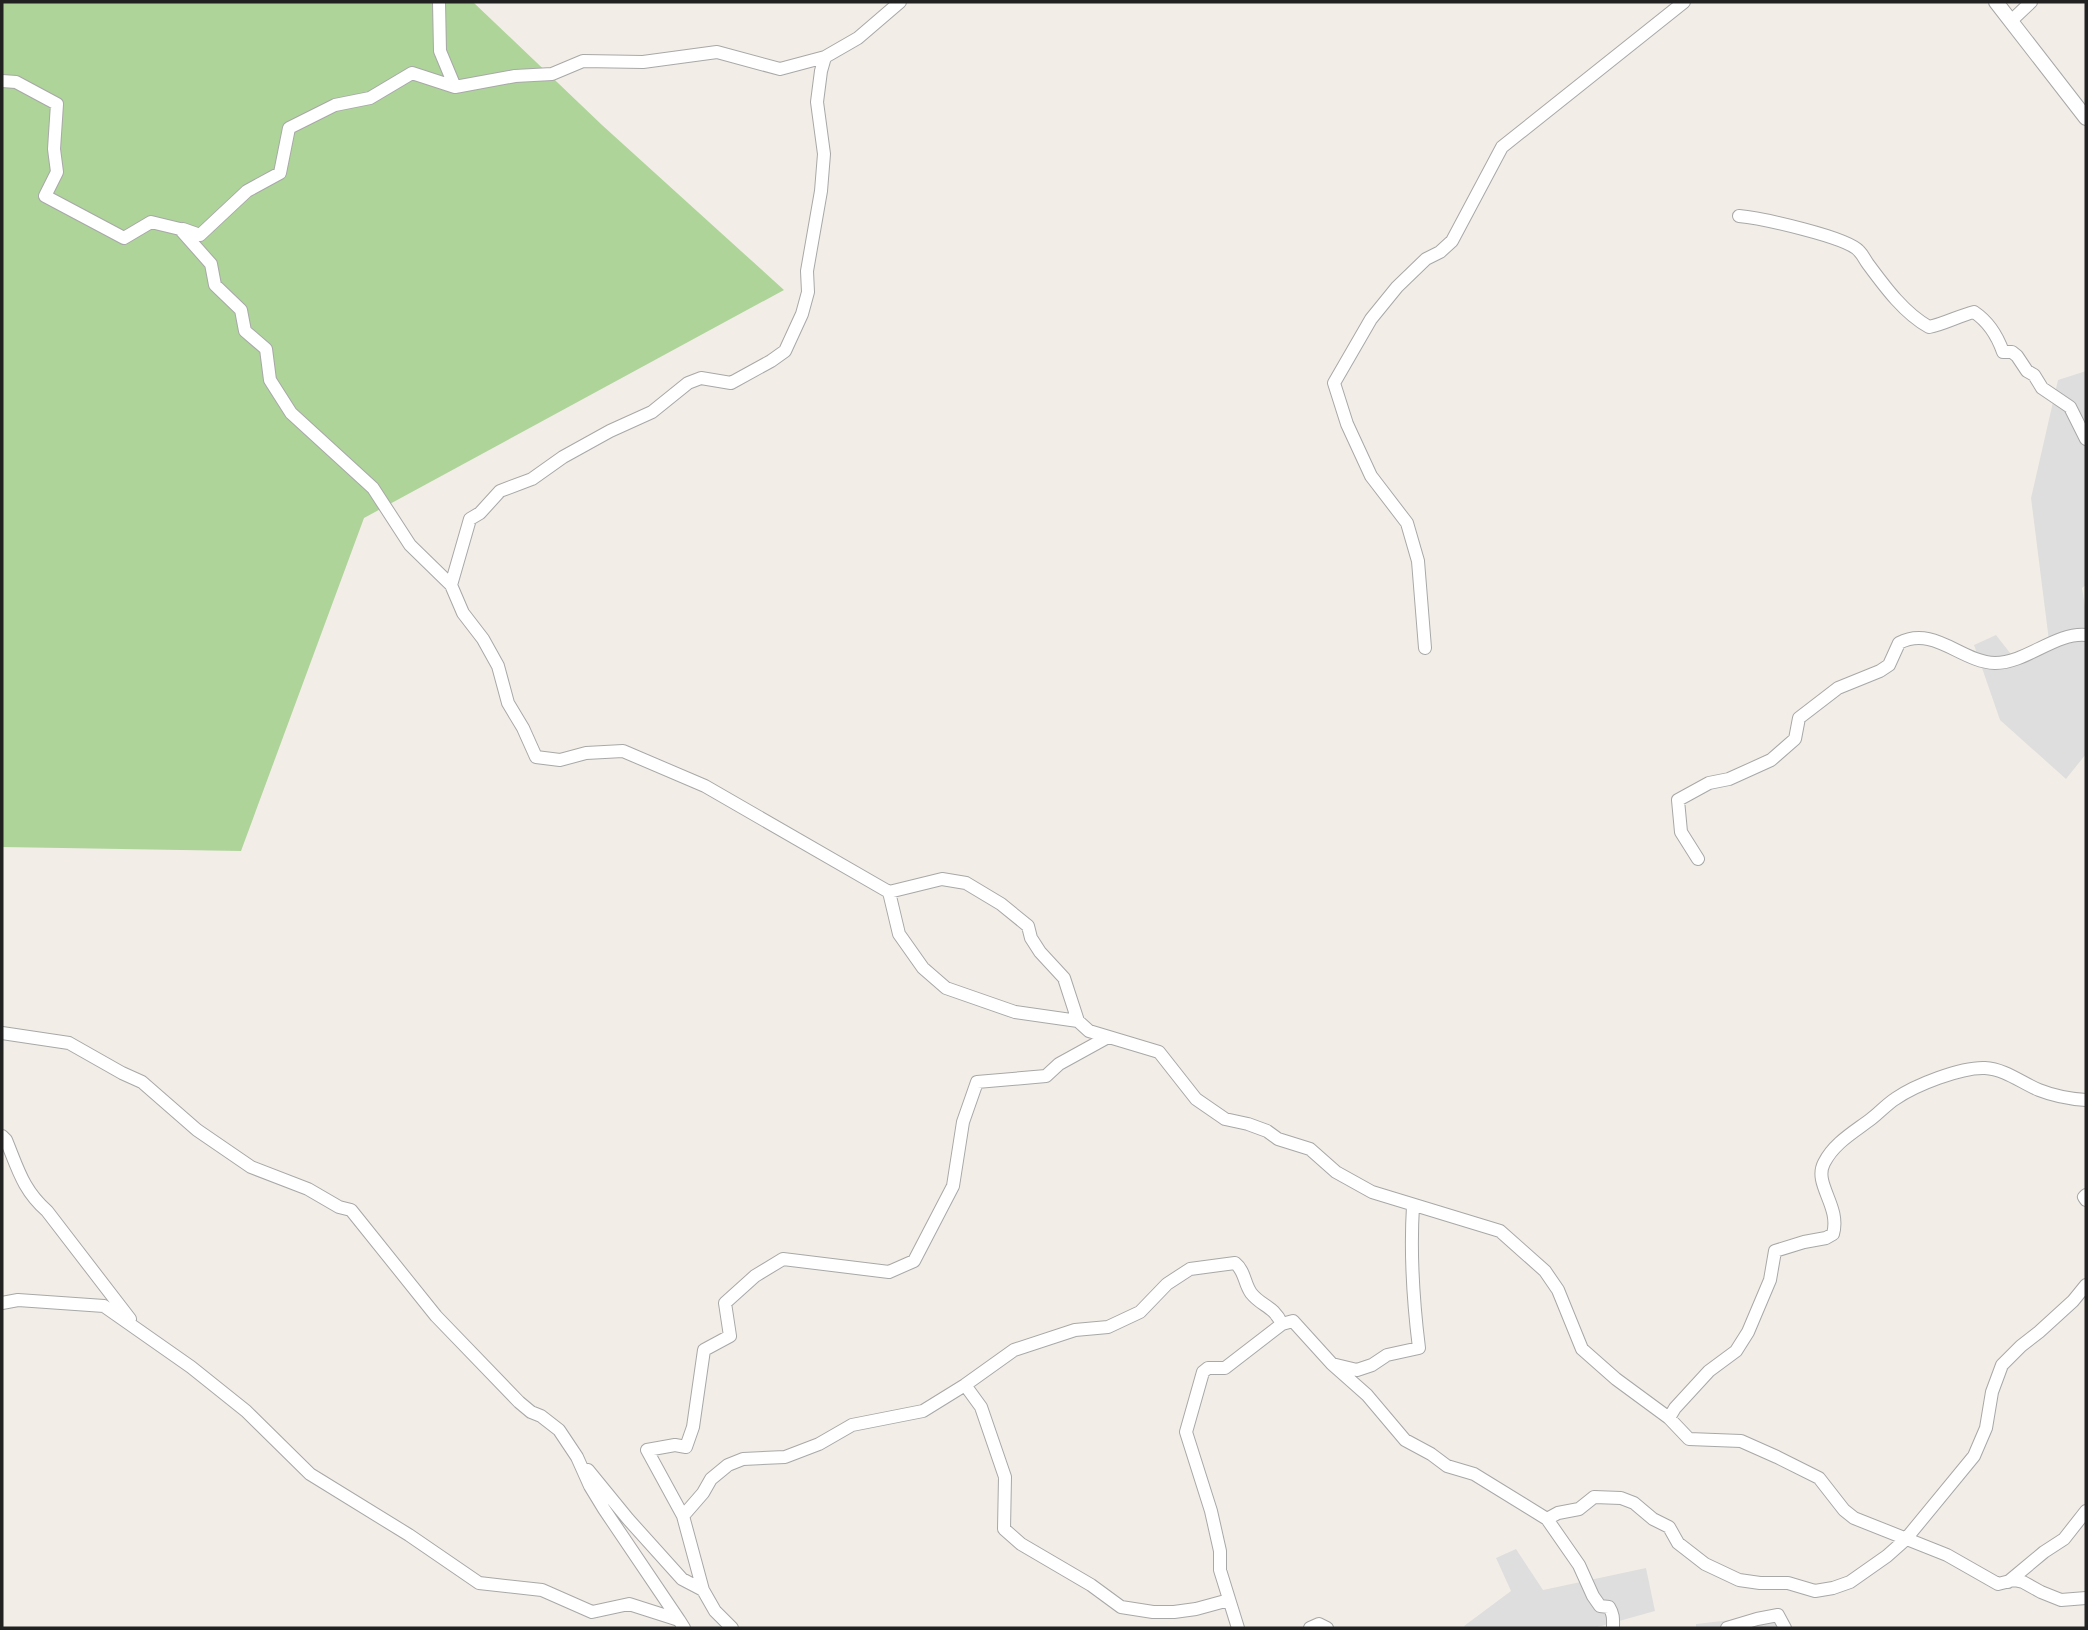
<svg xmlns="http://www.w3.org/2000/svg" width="2088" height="1630" font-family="Montserrat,sans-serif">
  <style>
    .residential { fill: #dfdede }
    .forest { fill: #aed49a }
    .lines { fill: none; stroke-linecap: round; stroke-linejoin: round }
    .minor-casing { stroke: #a8a8a8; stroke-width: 14 }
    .tertiary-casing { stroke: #a8a8a8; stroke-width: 16 }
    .minor { stroke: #fff; stroke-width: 12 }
    .tertiary { stroke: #fff; stroke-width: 14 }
  </style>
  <rect width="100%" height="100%" fill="#f2eee7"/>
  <path class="residential" d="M2086,371V585L2082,588L2086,612V754L2066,779L2000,720L1974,645L1996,635L2014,658L2049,641L2031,498L2058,380Z
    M1516,1549L1543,1590L1646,1568L1655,1611L1594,1628H1465L1464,1626L1511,1591L1496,1558Z
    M1783,1614L1778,1628H1696V1624Z"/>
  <path class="forest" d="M2,2H473L602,125L784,290L364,518L241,851L2,847Z"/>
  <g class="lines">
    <g class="minor-casing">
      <path id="minor" d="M439,2L440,51L455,87
        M2011,21L2031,2
        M2,81L16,82L57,104L54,149L57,172L45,196L124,238L151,222L180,229L211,264L215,285L241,310L245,331L266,349L270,380L291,413L373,488L410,545L451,585L463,613L483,639L498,666L508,703L523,728L536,757L560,760L586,753L623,751L705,786L889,892L899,934L923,968L946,988L1015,1012L1078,1021L1089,1031L1159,1052L1196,1099L1225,1119L1248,1124L1267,1131L1278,1139L1310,1149L1336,1172L1372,1192L1500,1231L1545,1271L1558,1290L1582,1349L1616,1379L1669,1418L1689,1439L1741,1441L1777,1457L1819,1478L1844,1510L1854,1518L1947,1555L1998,1584L2014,1580L2023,1582L2041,1592L2061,1600L2086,1598
        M1739,216C1761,218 1847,237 1859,251C1863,255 1865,260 1868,264C1885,287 1904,313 1929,327C1944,324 1958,316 1974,312C1989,322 1997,335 2003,352H2012L2017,356L2027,371L2034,375L2042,388L2070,407L2086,439
        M183,229L200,235L247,191L280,173L289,128L335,105L370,98L412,73L455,87L515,76L552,74L583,61L643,62L717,52L780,69L825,57
        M451,585L470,519L480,513L500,491L532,479L563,457L610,431L652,412L688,383L701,378L731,383L771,361L785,351L802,314L808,292L807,271L821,191L824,154L817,102L821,71L825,57L858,38L900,2
        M1425,648L1418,561L1407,523L1371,476L1347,424L1334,383L1371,319L1397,287L1426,259L1440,252L1452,241L1502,147L1684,2
        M1698,859L1681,832L1678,800L1709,783L1729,779L1771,760L1795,739L1799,718L1838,688L1880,671L1889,665L1899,643C1934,625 1961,662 1995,663C2026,663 2056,632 2086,635
        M889,892L942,879L966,883L1001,904L1028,926L1031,938L1040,952L1064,978L1078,1021
        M2,1033L69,1043L122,1073L142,1082L197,1130L251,1167L308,1189L339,1207L351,1210L436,1316L519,1402L531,1412L541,1416L559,1430L577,1457L590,1486L604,1509L679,1620
        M2,1136L6,1140C18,1169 23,1190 47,1211L130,1319
        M2086,1195L2084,1197L2086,1200
        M2,1303L18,1300L104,1306L191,1367L246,1411L310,1474L409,1535L479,1583L542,1590L592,1612L629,1604L679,1620L684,1628
        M1332,1364L1367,1395L1405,1440L1431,1454L1447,1466L1474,1474L1547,1519L1579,1565L1593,1596L1600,1606L1609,1607C1614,1615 1613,1620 1613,1628
        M965,1385L981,1407L1005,1477L1004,1529L1021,1544L1091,1585L1121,1607L1153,1612H1174L1196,1609L1229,1600
        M1669,1418L1675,1408L1709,1371L1736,1351L1748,1332L1770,1280L1775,1251L1804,1242L1826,1238L1833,1234C1841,1206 1813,1184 1824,1163C1834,1143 1854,1132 1871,1119C1879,1113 1886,1105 1895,1099C1915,1085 1961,1067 1985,1068C2005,1069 2022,1083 2039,1090C2054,1096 2071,1099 2086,1100
        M588,1470L628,1519L682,1579L703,1590
        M683,1516L703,1493L711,1479L728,1465L743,1459L785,1457L819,1444L852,1425L923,1411L965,1385L1014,1350L1075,1330L1108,1327L1140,1312L1167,1284L1190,1269L1235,1263C1245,1271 1244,1283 1251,1293C1262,1307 1273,1305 1282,1324
        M1547,1519L1558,1513L1579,1509L1594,1497L1621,1498L1634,1503L1653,1519L1669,1527L1678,1543L1705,1564L1739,1580L1760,1583H1788L1815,1591L1833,1588L1850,1582L1887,1556L1905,1540L1974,1456L1986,1428L1992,1392L2002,1365L2021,1346L2039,1332L2073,1301L2086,1285
        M2008,1582L2044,1552L2064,1539L2086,1511
        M732,1628L715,1611L703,1590L683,1516L647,1450L675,1445L686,1447L693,1427L704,1350L730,1336L725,1303L755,1276L783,1259L889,1272L914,1261L953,1186L963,1122L977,1082L1046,1076L1059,1064L1108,1037
        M1238,1628L1220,1570V1551L1211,1511L1186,1432L1203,1372L1208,1368H1225L1282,1324L1293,1321L1332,1364L1357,1370L1372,1365L1387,1355L1419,1348C1413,1300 1410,1254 1413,1206
        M1310,1628L1319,1624L1327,1628
        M1727,1628L1757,1619L1778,1615L1785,1628"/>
    </g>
    <g class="tertiary-casing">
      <path id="tertiary" d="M1996,2L2086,118"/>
    </g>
    <use href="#minor" class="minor"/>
    <use href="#tertiary" class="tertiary"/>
  </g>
  <rect width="2088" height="1630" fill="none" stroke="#212121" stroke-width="7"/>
</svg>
